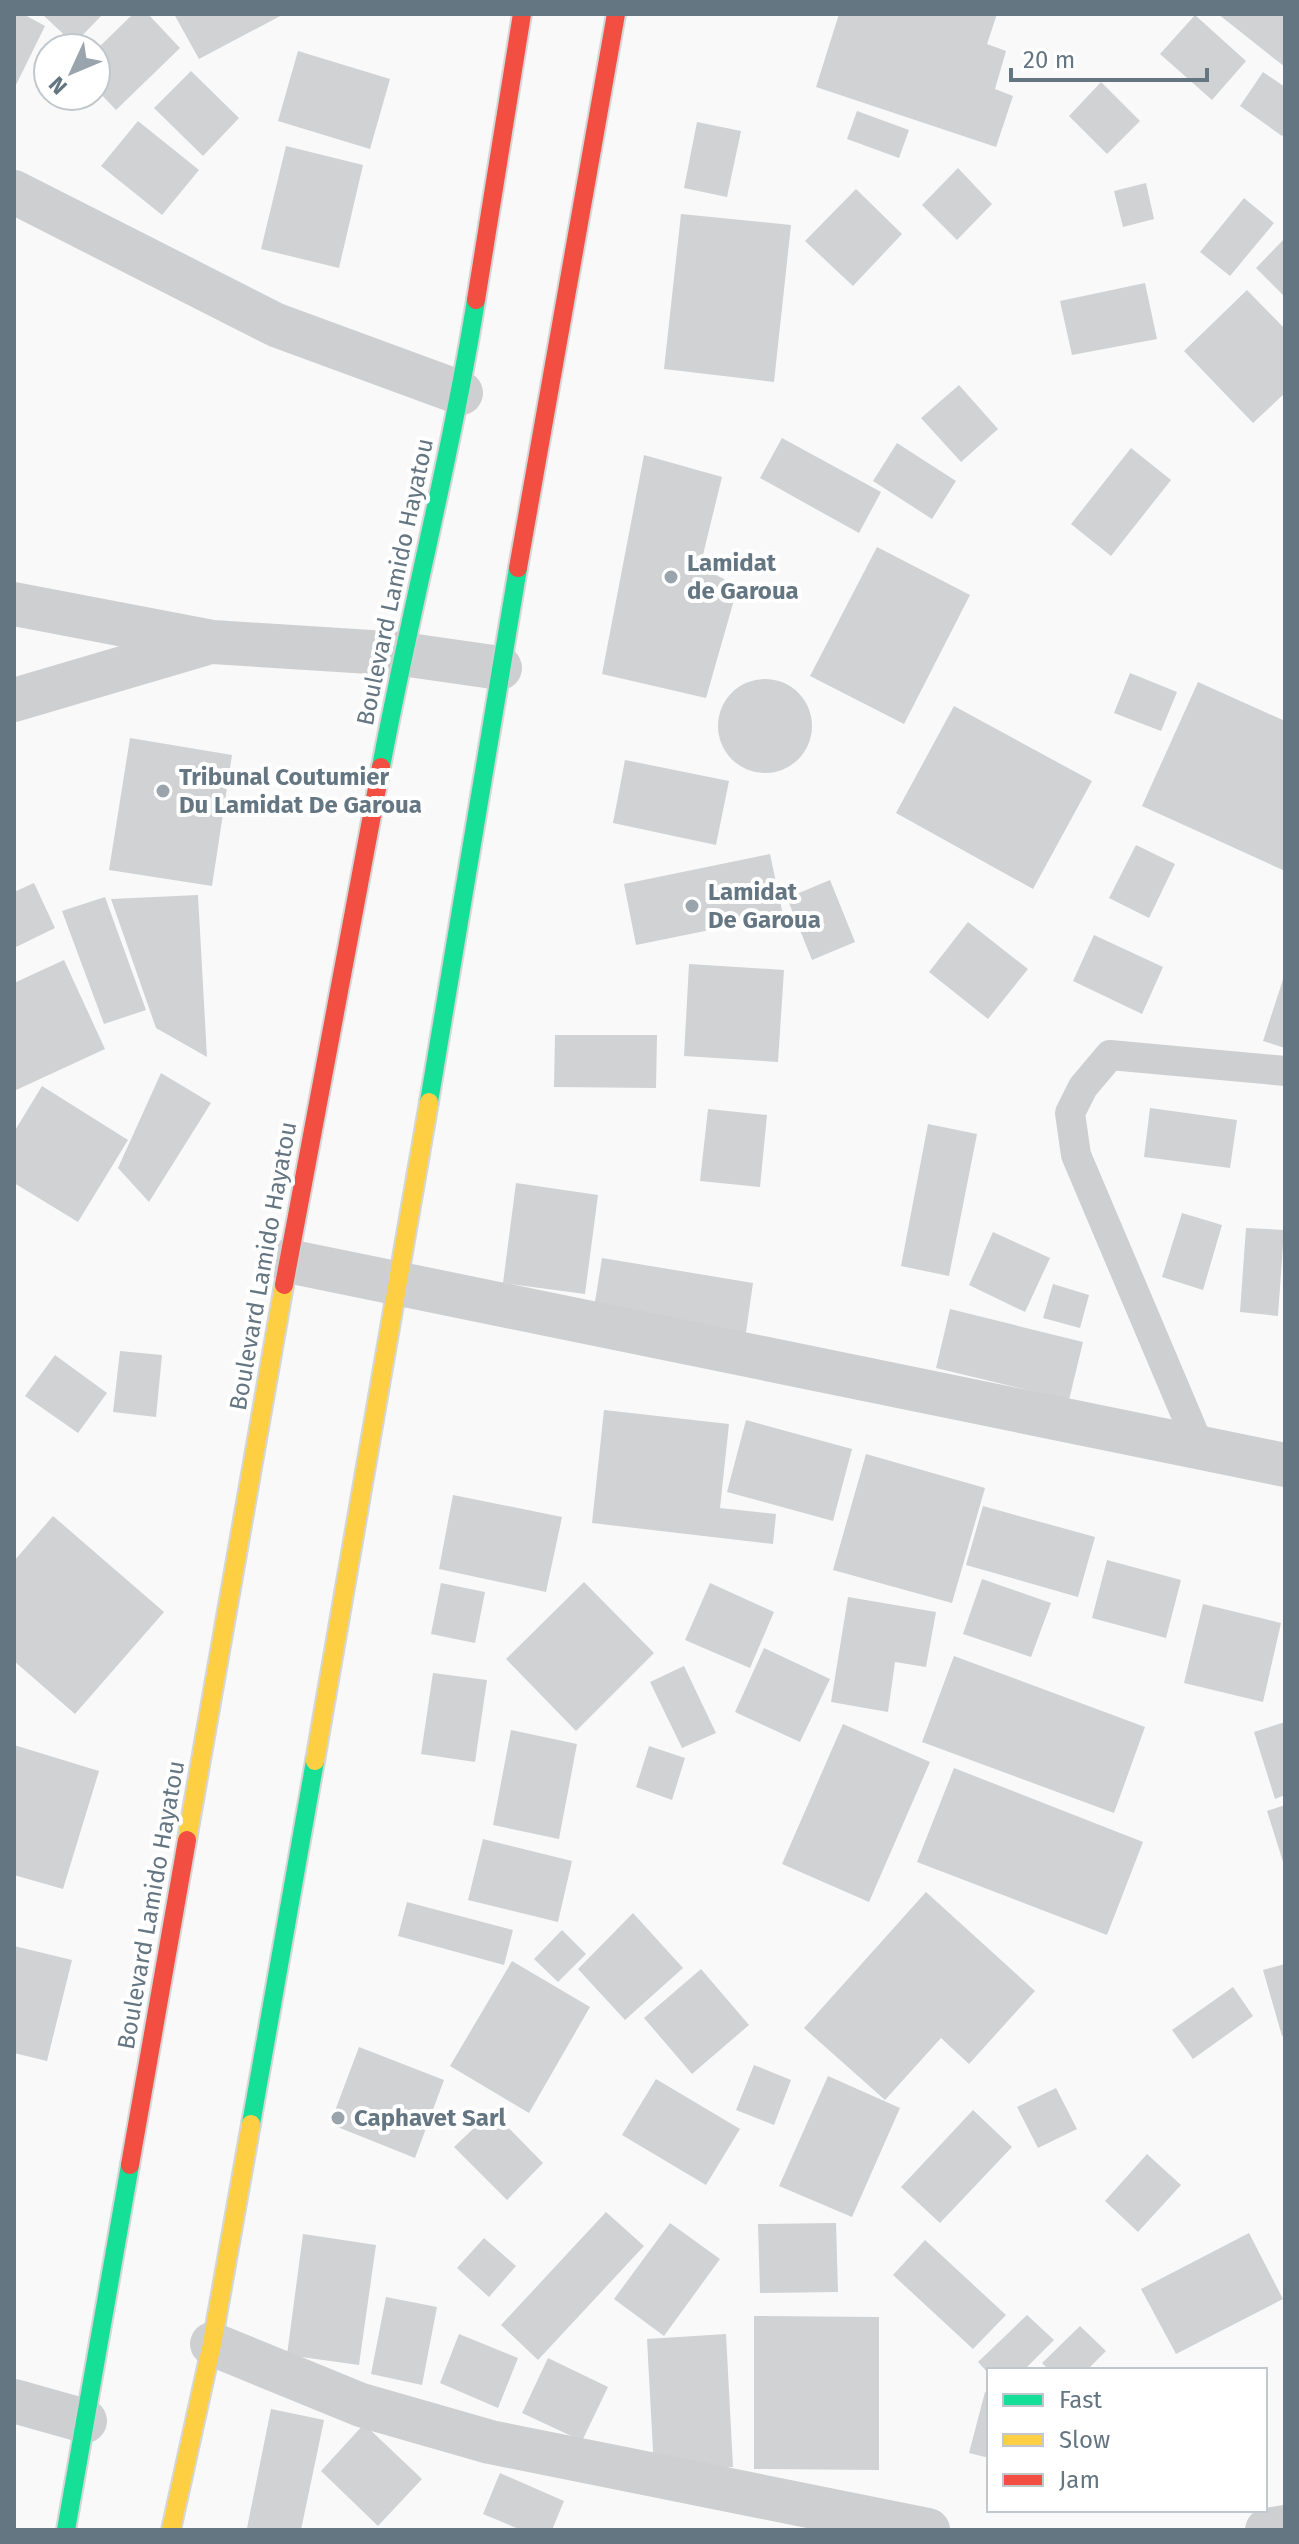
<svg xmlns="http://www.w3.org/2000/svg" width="1299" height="2544" font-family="'Fira Sans',sans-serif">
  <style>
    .building { fill: #d0d2d3 }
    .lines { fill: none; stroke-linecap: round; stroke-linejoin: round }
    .fast-casing { stroke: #d5d6d7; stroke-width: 22 }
    .slow-casing { stroke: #d5d6d7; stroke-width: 22 }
    .jam-casing { stroke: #d5d6d7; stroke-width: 22 }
    .lane { stroke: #cecfd0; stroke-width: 30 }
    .street { stroke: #cecfd0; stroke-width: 44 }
    .fast { stroke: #16e098; stroke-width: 18 }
    .slow { stroke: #ffcf43; stroke-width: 18 }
    .jam { stroke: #f24e42; stroke-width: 18 }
    .poi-dot { fill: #99a4ac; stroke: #fff; stroke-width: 3 }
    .labels { text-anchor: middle; stroke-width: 8; stroke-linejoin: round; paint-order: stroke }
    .poi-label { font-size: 24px; font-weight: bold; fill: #657683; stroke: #fff; text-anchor: start }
    .street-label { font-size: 24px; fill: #657683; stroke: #fff }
  </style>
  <rect width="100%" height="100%" fill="#f9f9f9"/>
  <path class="building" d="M14,14H23L45,26L14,89Z
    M42,14H103L74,44Z
    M133,14H148L180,48L116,110L96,89V50Z
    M174,14H284L199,59Z
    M839,14H997L987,44L1006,51L995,89L1013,96L996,147L816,87Z
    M1218,14H1285V67Z
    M1195,15L1246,61L1212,100L1160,54Z
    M298,51L390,79L370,149L278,121Z
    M191,71L239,118L203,156L154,108Z
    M1263,72L1285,87V132L1282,136L1240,106Z
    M1101,82L1140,121L1107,154L1069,116Z
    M857,111L909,130L899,158L847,139Z
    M138,121L199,170L162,215L101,166Z
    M697,122L741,131L727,197L684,188Z
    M286,146L363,165L339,268L261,249Z
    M958,168L992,204L957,240L922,205Z
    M1146,183L1154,219L1123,227L1114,191Z
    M856,189L902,234L853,286L805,241Z
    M1244,198L1274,223L1230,276L1200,252Z
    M681,214L791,225L774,382L664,369Z
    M1285,238V297L1256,268Z
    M1145,283L1157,339L1072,355L1060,301Z
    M1247,290L1285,329V393L1253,423L1184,351Z
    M959,385L998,429L961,462L921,418Z
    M782,438L881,492L859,533L760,478Z
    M897,443L956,481L932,519L873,481Z
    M1131,448L1171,480L1111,556L1071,524Z
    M644,455L722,477L700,567L738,586L706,698L602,674Z
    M877,547L970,595L904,724L810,676Z
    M1130,673L1177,692L1161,731L1114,713Z
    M718 726a47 47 0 1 1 94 0a47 47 0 1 1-94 0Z
    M1198,682L1285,721V871L1142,806Z
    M954,706L1092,781L1033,889L896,813Z
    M130,738L232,755L212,886L109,870Z
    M625,760L729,781L716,845L613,823Z
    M1136,845L1175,864L1149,918L1109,898Z
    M770,854L783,915L636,945L624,884Z
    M830,880L855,942L812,960L787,898Z
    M34,883L55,928L14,948V892Z
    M198,895L207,1057L156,1028L111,899Z
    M105,897L146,1010L104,1024L62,911Z
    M968,922L1028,969L988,1019L929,972Z
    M1094,935L1163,967L1142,1014L1073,981Z
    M64,960L105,1049L14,1091V983Z
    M689,964L784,970L778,1062L684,1056Z
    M1285,973V1048L1263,1041Z
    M555,1035H657L656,1088L554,1087Z
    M161,1073L211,1103L149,1202L118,1168Z
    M42,1086L128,1140L78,1222L14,1183V1132Z
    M1150,1108L1237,1120L1230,1168L1144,1157Z
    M708,1109L767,1115L760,1187L700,1181Z
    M928,1124L977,1134L949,1276L901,1266Z
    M516,1183L598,1195L585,1294L503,1283Z
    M1182,1213L1222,1225L1203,1290L1162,1277Z
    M1246,1228L1284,1230L1278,1316L1240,1312Z
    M993,1232L1050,1258L1025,1312L969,1285Z
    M602,1258L753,1283L745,1339L593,1314Z
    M1053,1284L1089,1295L1080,1328L1043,1318Z
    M950,1309L1083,1342L1069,1400L936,1368Z
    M120,1351L162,1355L156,1417L113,1412Z
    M55,1355L107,1393L78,1433L25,1396Z
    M604,1410L729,1424L720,1508L776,1514L773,1544L592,1523Z
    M746,1420L852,1449L833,1521L727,1492Z
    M866,1454L985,1488L952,1603L833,1570Z
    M453,1495L562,1517L546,1592L439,1569Z
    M983,1506L1095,1537L1078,1597L966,1565Z
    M53,1516L164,1612L75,1714L14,1661V1561Z
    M1107,1560L1181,1580L1166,1638L1092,1618Z
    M982,1579L1051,1603L1031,1657L963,1634Z
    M584,1582L654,1653L576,1731L506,1659Z
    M441,1583L485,1592L475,1643L431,1634Z
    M710,1583L774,1612L750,1668L685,1640Z
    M848,1597L936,1612L926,1667L895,1662L888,1712L831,1702Z
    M1203,1604L1281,1623L1263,1702L1184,1683Z
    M764,1648L830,1679L800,1742L735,1712Z
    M954,1656L1145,1727L1114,1813L922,1742Z
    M684,1666L716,1733L682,1748L650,1682Z
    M433,1673L487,1680L475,1762L421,1754Z
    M1285,1722V1795L1275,1799L1254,1732Z
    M843,1724L930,1762L869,1902L782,1864Z
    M511,1730L577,1744L559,1839L493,1825Z
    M14,1745L99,1771L63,1889L14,1875Z
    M649,1746L685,1758L672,1800L636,1787Z
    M954,1768L1143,1842L1107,1935L917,1862Z
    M1285,1805V1865H1284L1267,1811Z
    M483,1839L572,1861L558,1922L468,1900Z
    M926,1892L1035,1991L969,2064L941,2038L885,2100L804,2028Z
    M407,1902L513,1930L504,1965L398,1936Z
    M633,1913L683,1968L625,2020L578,1969Z
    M562,1930L586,1954L558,1982L534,1959Z
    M14,1946L72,1960L47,2061L14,2053Z
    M512,1961L590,2007L529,2113L450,2066Z
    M1285,1964V2035L1282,2036L1263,1970Z
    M701,1969L749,2025L692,2074L644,2018Z
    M1233,1987L1253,2016L1193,2059L1172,2030Z
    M359,2047L444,2080L415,2158L330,2124Z
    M754,2065L791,2080L774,2125L736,2110Z
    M828,2076L900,2108L852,2217L779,2186Z
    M656,2079L740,2129L706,2185L622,2135Z
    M1056,2088L1077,2129L1038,2148L1017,2107Z
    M973,2110L1012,2147L940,2223L901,2187Z
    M492,2111L543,2163L507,2200L454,2147Z
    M1147,2154L1181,2185L1138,2232L1105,2201Z
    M606,2212L644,2246L538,2360L501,2325Z
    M670,2223L720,2259L664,2336L614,2299Z
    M836,2223L838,2292L760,2293L758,2224Z
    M1249,2233L1283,2299L1176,2354L1141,2289Z
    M303,2234L376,2245L359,2365L287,2355Z
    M484,2238L516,2266L489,2297L457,2268Z
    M925,2240L1006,2315L973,2349L893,2275Z
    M386,2297L437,2307L422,2385L371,2374Z
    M1027,2315L1054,2340L1024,2370H989V2374L978,2362Z
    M754,2316L879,2317V2470L754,2469Z
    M1080,2326L1106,2351L1087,2370H1049L1042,2363Z
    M459,2334L518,2358L498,2408L440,2383Z
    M726,2334L733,2467L654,2470L647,2339Z
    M548,2358L608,2387L582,2441L522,2413Z
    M985,2392L989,2393V2458L969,2453Z
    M271,2409L324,2420L301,2530L247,2528Z
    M364,2424L422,2479L378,2526L321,2471Z
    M500,2473L564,2501L552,2530H521L483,2514Z"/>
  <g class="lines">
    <g class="fast-casing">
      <path id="fast" d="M381,767C410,611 451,457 476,300
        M429,1102L518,568
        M251,2124L315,1761
        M66,2530L130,2165"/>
    </g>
    <g class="slow-casing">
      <path id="slow" d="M315,1761L429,1102
        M187,1840L284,1285
        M171,2530L212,2344L251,2124"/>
    </g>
    <g class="jam-casing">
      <path id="jam" d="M476,300L522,14
        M518,568L616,14
        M284,1285L381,767
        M130,2165L187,1840"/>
    </g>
    <path class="lane" d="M1200,1448L1076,1155L1070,1113L1083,1087L1110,1055L1285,1071"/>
    <path class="street" d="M14,192L276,325L461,393
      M14,604L213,642L402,654L500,668
      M14,700L204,644
      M288,1261L1285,1465
      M212,2344L361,2405L490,2442L928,2530
      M14,2401L85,2421
      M1267,2530L1285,2527"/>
    <use href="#fast" class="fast"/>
    <use href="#slow" class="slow"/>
    <use href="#jam" class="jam"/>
  </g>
  <g class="poi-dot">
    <circle cx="671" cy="577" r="8"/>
    <circle cx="163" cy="791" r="8"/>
    <circle cx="692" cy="906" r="8"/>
    <circle cx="338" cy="2118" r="8"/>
  </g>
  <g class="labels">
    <g class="poi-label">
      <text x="687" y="571">Lamidat<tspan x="687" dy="28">de Garoua</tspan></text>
      <text x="179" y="785">Tribunal Coutumier<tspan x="179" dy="28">Du Lamidat De Garoua</tspan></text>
      <text x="708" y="900">Lamidat<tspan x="708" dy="28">De Garoua</tspan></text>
      <text x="354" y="2126">Caphavet Sarl</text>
    </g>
    <g class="street-label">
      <text transform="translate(395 582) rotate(-78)" y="8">Boulevard Lamido Hayatou</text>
      <text transform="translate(263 1266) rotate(-80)" y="8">Boulevard Lamido Hayatou</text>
      <text transform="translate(151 1905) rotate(-80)" y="8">Boulevard Lamido Hayatou</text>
    </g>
  </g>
  <rect width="1299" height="2544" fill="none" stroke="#657683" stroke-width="32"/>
  <rect x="987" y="2368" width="280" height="144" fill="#ffffff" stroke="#c1c8cd" stroke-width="2"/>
  <rect x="1003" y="2394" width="40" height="12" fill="#16e098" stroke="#c1c8cd" stroke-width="2"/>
  <text x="1059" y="2408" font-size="24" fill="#657683">Fast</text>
  <rect x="1003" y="2434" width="40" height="12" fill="#ffcf43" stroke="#c1c8cd" stroke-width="2"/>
  <text x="1059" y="2448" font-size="24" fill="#657683">Slow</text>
  <rect x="1003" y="2474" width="40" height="12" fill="#f24e42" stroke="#c1c8cd" stroke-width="2"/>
  <text x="1059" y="2488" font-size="24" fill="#657683">Jam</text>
  <g transform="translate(72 72) rotate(226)"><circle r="38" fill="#ffffff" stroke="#c1c8cd" stroke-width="2"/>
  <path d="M0-6L14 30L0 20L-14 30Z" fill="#99a4ac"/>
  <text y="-12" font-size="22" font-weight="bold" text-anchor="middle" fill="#657683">N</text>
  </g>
  <path d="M1011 68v12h196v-12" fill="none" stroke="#657683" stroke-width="4"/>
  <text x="1023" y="68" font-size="24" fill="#657683" stroke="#ffffff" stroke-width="6" paint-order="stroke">20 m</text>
</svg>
